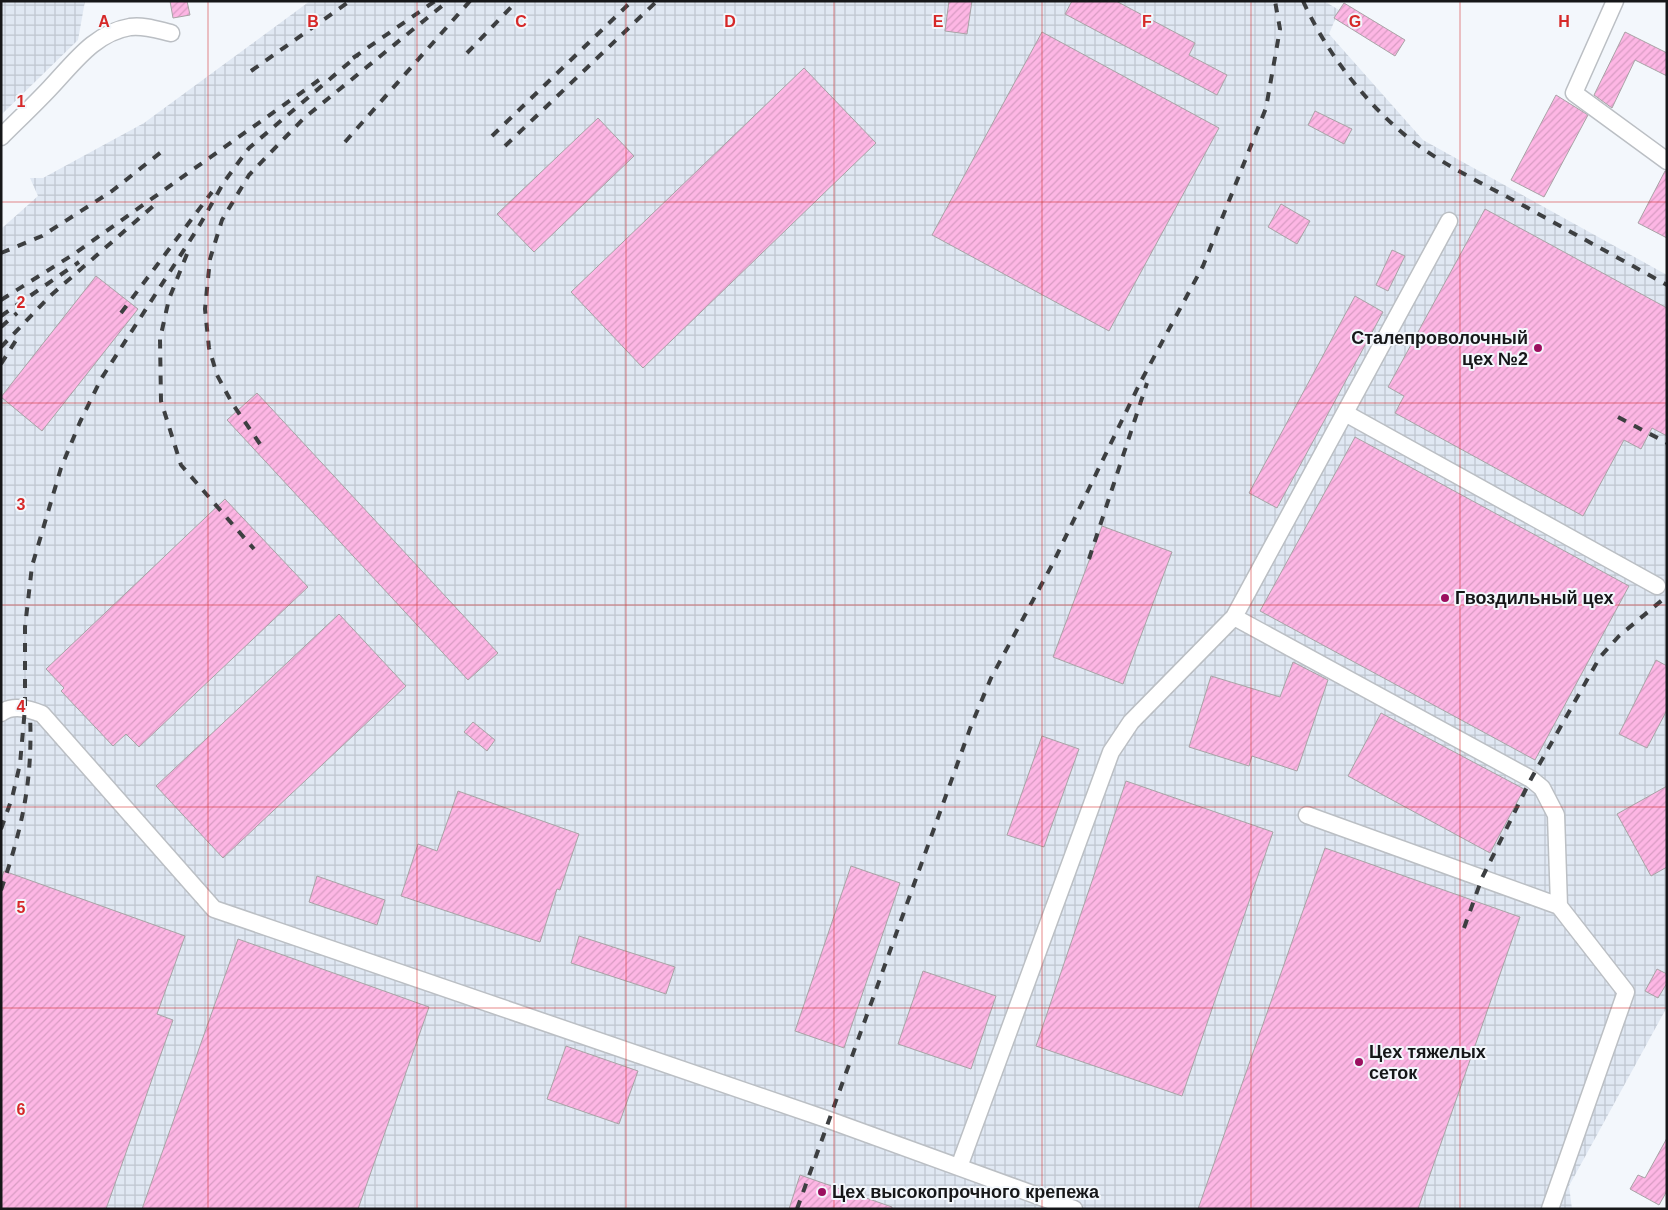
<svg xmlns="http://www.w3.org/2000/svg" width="1668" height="1210" font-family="Arial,sans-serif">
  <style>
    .industrial { fill: url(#industrial-grid) }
    .building { fill: url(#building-hatch); stroke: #a9a3a6 }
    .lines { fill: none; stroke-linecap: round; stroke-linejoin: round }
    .minor-casing { stroke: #bbbfc4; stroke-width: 19 }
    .minor { stroke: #fff; stroke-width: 16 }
    .rail { stroke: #3d3f41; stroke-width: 4; stroke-dasharray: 9 9; stroke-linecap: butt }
    .grid { fill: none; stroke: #d62828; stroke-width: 1; stroke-opacity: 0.55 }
    .poi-dot { fill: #9b0f5f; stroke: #f3f7fc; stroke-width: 2 }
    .labels { text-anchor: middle; stroke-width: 4; stroke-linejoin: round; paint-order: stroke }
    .poi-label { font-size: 18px; font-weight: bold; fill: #161719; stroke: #f3f7fc; text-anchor: start }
    .grid-label { font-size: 16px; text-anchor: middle; font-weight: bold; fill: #d62828; stroke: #f3f7fc; stroke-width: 4; stroke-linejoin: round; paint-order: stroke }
  </style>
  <defs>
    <pattern id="industrial-grid" width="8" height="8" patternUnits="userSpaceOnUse" patternTransform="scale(1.25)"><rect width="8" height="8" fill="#e0e8f3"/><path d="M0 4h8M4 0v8" fill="none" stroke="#bfc6d0"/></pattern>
    <pattern id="building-hatch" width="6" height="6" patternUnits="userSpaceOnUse" patternTransform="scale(1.25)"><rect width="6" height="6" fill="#fdb6e4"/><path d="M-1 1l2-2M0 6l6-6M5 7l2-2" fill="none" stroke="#d89cc3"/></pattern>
  </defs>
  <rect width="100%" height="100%" fill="#f3f7fc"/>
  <path class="industrial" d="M1,1H85L78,40L1,115Z
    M310,1H1324L1339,10L1329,34L1423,140L1667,275V1007L1569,1186L1572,1209H1V229L38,196L30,178H43L144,123Z"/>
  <path class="building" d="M170,1H187L190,15L173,18Z
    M949,1H972L967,34L945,31Z
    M1072,1H1116L1195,43L1189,55L1227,75L1217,95L1065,14Z
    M1344,3L1405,40L1395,56L1334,18Z
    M1042,32L1219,128L1109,331L932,235Z
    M1625,32L1667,53V76L1635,60L1612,108L1594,95Z
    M804,68L876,143L643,368L571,292Z
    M1556,95L1588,115L1544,197L1511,180Z
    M1315,111L1352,129L1344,144L1308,125Z
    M598,118L634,156L534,252L497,214Z
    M1665,171H1667V238L1638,223Z
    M1281,204L1310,221L1297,244L1268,227Z
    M1485,209L1667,308V436L1652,428L1641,449L1624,440L1583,516L1395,413L1404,396L1388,387Z
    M1392,250L1405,256L1388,291L1376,285Z
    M96,276L138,309L42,431L1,397Z
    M1355,296L1383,312L1277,508L1249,493Z
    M257,393L498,653L468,680L227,420Z
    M1355,437L1629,586L1535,760L1260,611Z
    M225,499L308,587L139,747L126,734L113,746L61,691L64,688L46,669Z
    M1102,526L1172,552L1123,684L1053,657Z
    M339,614L406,686L223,858L156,786Z
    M1656,660L1667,666V710L1647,748L1619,734Z
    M1293,662L1328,680L1297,771L1252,756L1249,766L1189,747L1211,676L1280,697Z
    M1381,713L1524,789L1490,853L1348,776Z
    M473,722L495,740L487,751L464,732Z
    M1042,736L1079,749L1044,847L1007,835Z
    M1126,781L1273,832L1182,1096L1036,1046Z
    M1667,786V867L1651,876L1617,814Z
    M458,791L579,834L560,890L557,889L540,942L401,896L418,844L437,851Z
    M1325,848L1520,917L1418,1209H1198Z
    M851,866L900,883L844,1048L795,1031Z
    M4,871L185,936L157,1014L173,1020L106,1209H1V880Z
    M317,876L385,900L377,925L309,902Z
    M579,936L675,967L666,994L571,963Z
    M238,939L429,1007L358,1209H142Z
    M1657,969L1667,974V983L1658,998L1645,991Z
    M923,971L996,996L971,1069L898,1044Z
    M566,1046L638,1071L619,1124L547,1099Z
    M1667,1138V1191L1659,1205L1630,1189L1638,1175L1645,1178Z
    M800,1175L892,1207V1209H789Z"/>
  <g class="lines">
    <g class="minor-casing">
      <path id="minor" d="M1615,1L1574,93L1667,161
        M1,137C17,121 34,105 50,88C73,64 94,33 130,27C144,25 158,30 171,33
        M1345,413L1657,586
        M1234,617L1531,779L1542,788L1556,815L1559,906L1626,992L1550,1209
        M1,713C13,704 29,709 42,714L214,909L829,1120L1074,1209
        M1307,815L1559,906
        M959,1167L1111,752L1131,722L1234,617L1449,221"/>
    </g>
    <use href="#minor" class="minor"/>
    <path class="rail" d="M1303,1C1327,54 1369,108 1415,143C1446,166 1483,184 1517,202C1567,230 1617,257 1667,285
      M467,53L517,1
      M353,58L435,1
      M251,71L350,1
      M492,136L632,1
      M345,142L470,1
      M505,146L657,1
      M1,253L42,236L112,191L165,149
      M187,254L169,299L160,339L161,401L181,465L254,549
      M1,300L74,254L319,80
      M121,313L212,192
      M1,316L79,262
      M1,327L17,313
      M1,347L50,296L159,201
      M1,364L20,334
      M1618,417L1667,443
      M260,444L232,403L217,375L209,348L205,309L210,259L222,220L249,175L303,119L448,1
      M1089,559L1147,383
      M1,829L12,798L20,764L25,708V627L32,566L61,468L80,422L101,379L198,228L224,182L249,148L358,55
      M1,890C22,829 33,780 30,715
      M1464,928L1482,878L1531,779L1600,657L1619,636L1667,596
      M797,1209L971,726L991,678L1052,565L1140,383L1203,266L1266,108L1280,29L1275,1"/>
  </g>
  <path class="grid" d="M208,1V1209M417,1V1209M626,1V1209M834,1V1209M1042,1V1209M1251,1V1209M1460,1V1209M1,202H1667M1,403H1667M1,605H1667M1,807H1667M1,1008H1667"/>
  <g class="poi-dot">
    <circle cx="1538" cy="348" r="5"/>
    <circle cx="1445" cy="598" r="5"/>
    <circle cx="1359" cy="1062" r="5"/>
    <circle cx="822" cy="1192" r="5"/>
  </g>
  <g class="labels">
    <g class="poi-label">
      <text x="1528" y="344" text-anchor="end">Сталепроволочный<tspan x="1528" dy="21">цех №2</tspan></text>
      <text x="1455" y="604">Гвоздильный цех</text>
      <text x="1369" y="1058">Цех тяжелых<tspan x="1369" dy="21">сеток</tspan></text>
      <text x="832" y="1198">Цех высокопрочного крепежа</text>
    </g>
  </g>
  <g class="grid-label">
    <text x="104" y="27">A</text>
    <text x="313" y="27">B</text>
    <text x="521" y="27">C</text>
    <text x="730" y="27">D</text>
    <text x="938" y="27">E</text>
    <text x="1147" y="27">F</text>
    <text x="1355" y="27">G</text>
    <text x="1564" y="27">H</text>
    <text x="21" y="107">1</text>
    <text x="21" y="308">2</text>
    <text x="21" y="510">3</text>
    <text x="21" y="712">4</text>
    <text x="21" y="913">5</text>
    <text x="21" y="1115">6</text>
  </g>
  <rect width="1668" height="1210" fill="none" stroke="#161719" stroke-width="5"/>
</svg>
